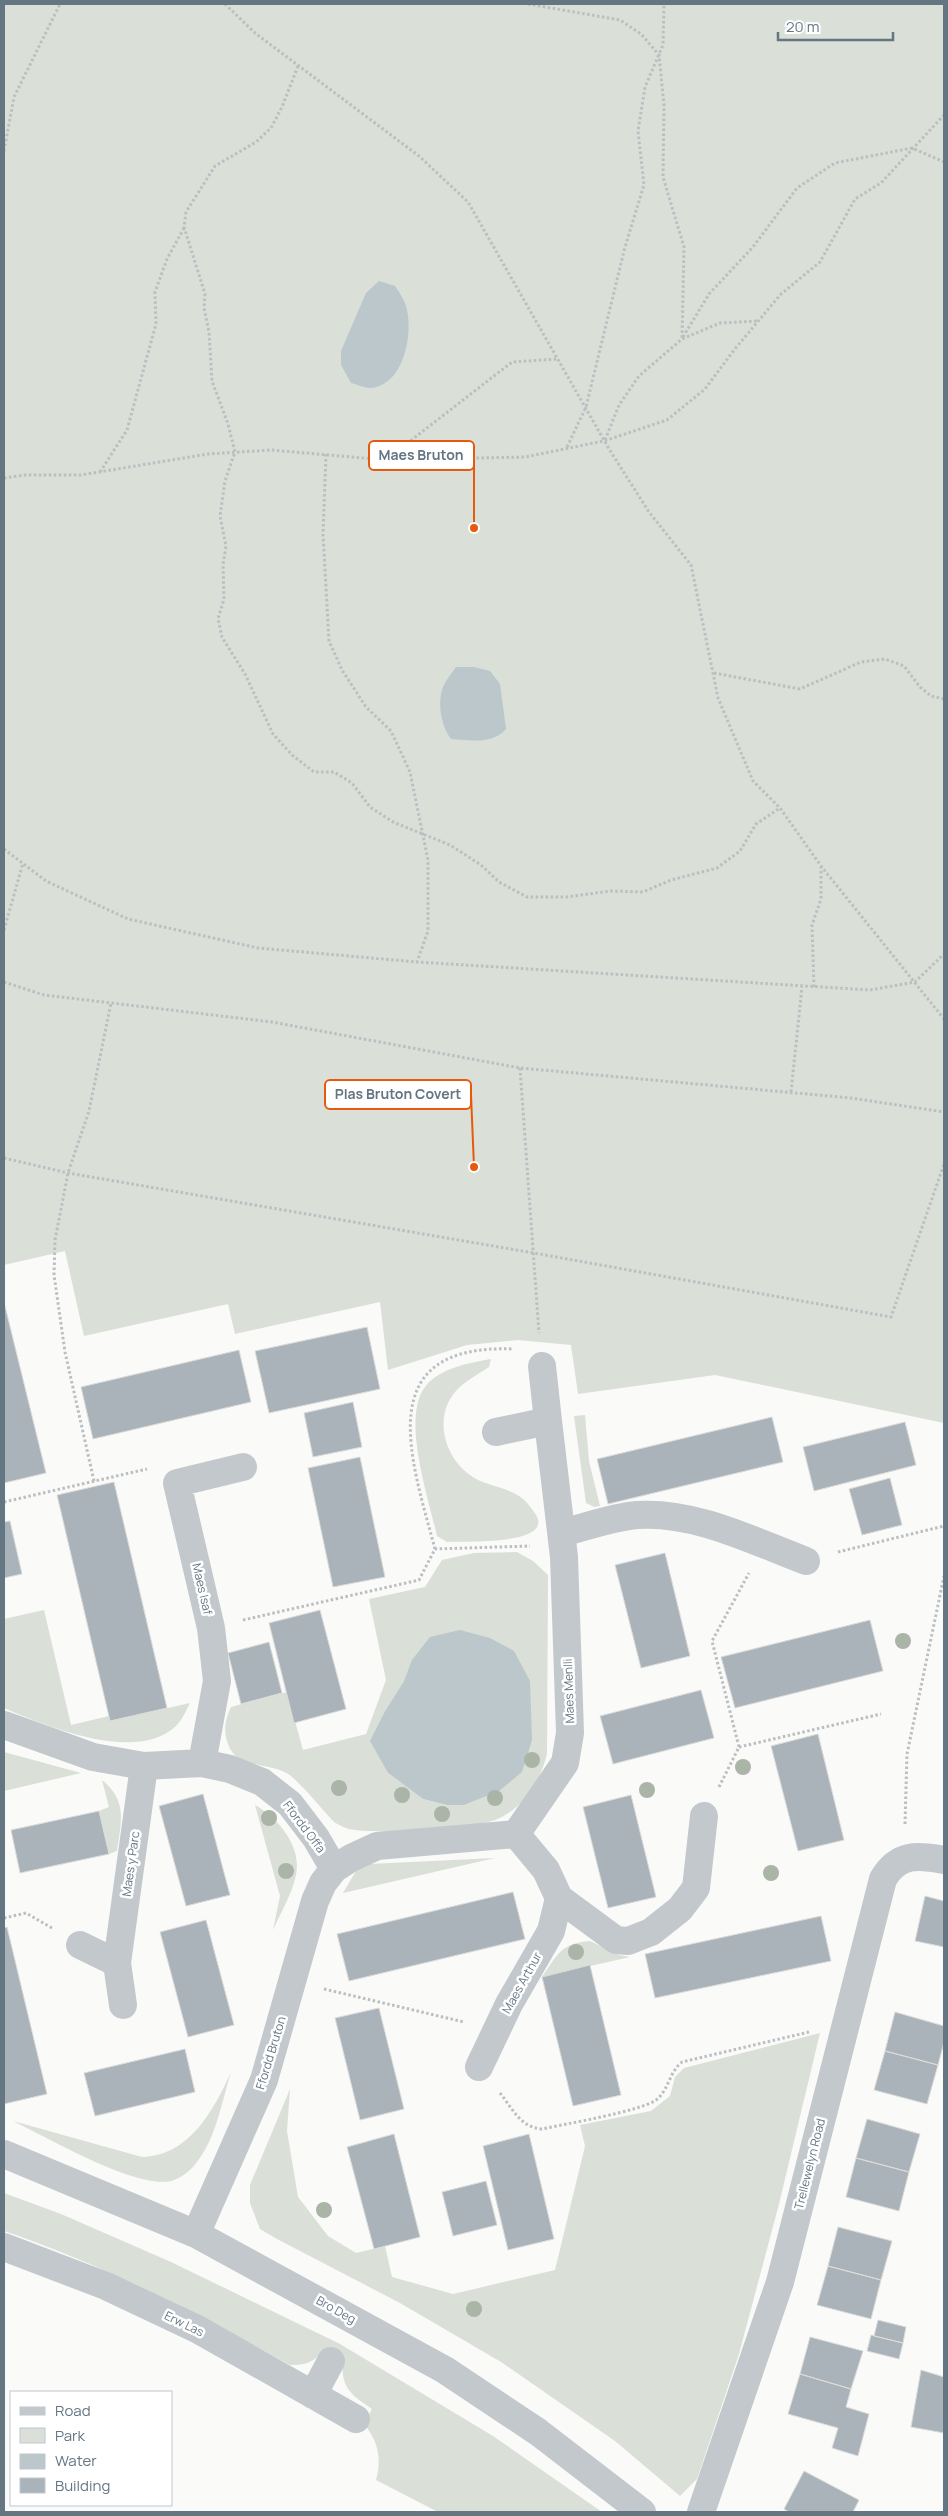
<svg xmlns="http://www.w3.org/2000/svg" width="948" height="2516" font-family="Manrope,sans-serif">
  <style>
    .green { fill: #dadfd7; fill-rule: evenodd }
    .water { fill: #bbc7cb }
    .building { fill: #aab3b9; stroke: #dcdcda }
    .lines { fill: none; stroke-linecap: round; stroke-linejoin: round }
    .path { stroke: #bbbfc2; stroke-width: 3; stroke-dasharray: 2.5 2.5; stroke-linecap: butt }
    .minor { stroke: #c3c8cc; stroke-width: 28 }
    .tree { fill: #aab4a7 }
    .labels { text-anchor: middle; stroke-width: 5; stroke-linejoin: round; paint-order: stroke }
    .street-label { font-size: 12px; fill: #657683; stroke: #fff }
    .leader { fill: none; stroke: #e8590c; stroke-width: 2 }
    .callout-dot { fill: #e8590c; stroke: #fff; stroke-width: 2 }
    .callout { fill: #fff; stroke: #e8590c; stroke-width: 2 }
    .callout-label { font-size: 14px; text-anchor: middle; font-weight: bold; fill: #657683 }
  </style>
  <rect width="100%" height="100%" fill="#fafaf8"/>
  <path class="green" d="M4,4H944V1423L715,1375L578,1394L571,1345L518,1340L467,1345L388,1370L380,1302L235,1334L228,1304L84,1336L65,1251L4,1265Z
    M491,1359L489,1367C480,1373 469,1379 461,1386C432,1411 442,1455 470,1475C484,1486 504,1486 519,1496C525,1500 530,1506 534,1512C560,1546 462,1541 447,1542L437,1536C429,1500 401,1418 425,1387C439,1368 469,1363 491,1359Z
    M585,1415L589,1461L600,1506L594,1507L586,1503L574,1416Z
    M517,1552L533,1561L548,1575L547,1754C540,1782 523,1809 495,1820C471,1829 380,1834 355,1830C346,1829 341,1826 334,1822C320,1807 306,1789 291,1776C272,1761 237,1771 228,1744C223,1730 225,1720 231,1707L287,1692L303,1750L366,1734L386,1680L369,1599L425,1587L442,1560L474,1553ZM404,1681L499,1791L463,1805H447L423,1799L388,1773L371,1741L385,1711Z
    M44,1610L71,1725L109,1716L110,1721L190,1703C186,1711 182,1720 176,1726C136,1764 46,1726 4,1708V1619Z
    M4,1752L81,1773L4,1791Z
    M102,1780C128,1801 121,1822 117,1851L109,1854L99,1811L109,1807Z
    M255,1805C278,1818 302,1846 296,1875C292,1894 281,1912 273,1930L280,1896Z
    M495,1858L343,1893L356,1871L369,1864Z
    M590,1941L619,1955L630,1957L542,1977C557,1955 561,1943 590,1941Z
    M820,2033L779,2204L739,2354L697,2479L680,2496L615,2441L501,2362L400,2303L277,2239L260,2229L250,2203V2185L290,2089L287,2131L298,2197L328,2236L356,2253L385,2246L392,2277L453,2294L555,2270L585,2146L580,2125L651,2111L670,2096L675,2077L684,2068Z
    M231,2072C221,2104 216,2141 193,2167C187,2173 179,2179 171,2181C135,2189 47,2137 13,2121L142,2157C189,2156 214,2110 231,2072Z
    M4,2193L61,2214L171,2262L340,2344L493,2436L602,2512H438L376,2480C382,2458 378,2441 364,2424L372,2409C350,2394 340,2387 343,2358L326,2348C315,2361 307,2366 290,2365C198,2315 103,2264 4,2231Z"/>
  <path class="water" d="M379,281L395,286C399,292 404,299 406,306C414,333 404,386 370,388C364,388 357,384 351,383L341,365V351L366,293Z
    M456,667H474L490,671L500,684L506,729C492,745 471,740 451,739C441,726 437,703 443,687C446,680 452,673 456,667Z
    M460,1630L490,1638L514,1651L530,1681L532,1740L522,1772L499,1791L464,1805H447L423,1799L388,1773L370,1741L385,1711L404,1681L412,1660L430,1637Z"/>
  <path class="building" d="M4,1302L46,1473L4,1483Z
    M367,1327L380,1389L269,1413L255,1351Z
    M239,1350L251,1402L93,1439L81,1387Z
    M353,1402L362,1447L313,1457L304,1413Z
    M772,1417L783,1462L608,1504L597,1459Z
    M905,1422L916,1465L814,1491L803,1447Z
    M360,1457L385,1577L333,1587L308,1468Z
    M890,1478L902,1525L862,1535L849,1489Z
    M114,1482L167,1708L110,1721L57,1495Z
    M10,1521L22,1574L4,1578V1522Z
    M665,1553L690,1656L641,1668L615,1565Z
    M320,1610L346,1709L294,1723L269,1623Z
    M870,1620L883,1671L735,1708L721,1657Z
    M269,1642L282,1693L241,1704L228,1653Z
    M701,1690L714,1738L613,1764L600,1716Z
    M818,1734L844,1840L798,1851L771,1746Z
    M203,1794L230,1895L186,1906L159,1806Z
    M631,1795L656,1897L608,1908L583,1807Z
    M99,1811L109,1854L20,1873L11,1830Z
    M513,1892L525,1939L349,1981L337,1934Z
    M925,1896L944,1901V1947L915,1941Z
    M821,1916L831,1961L655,1998L645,1954Z
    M206,1920L234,2025L188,2037L160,1932Z
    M7,1927L47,2094L4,2104V1928Z
    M590,1965L621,2095L573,2106L542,1977Z
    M379,2008L404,2109L360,2120L335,2018Z
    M895,2012L944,2026V2042L938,2065L885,2051Z
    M185,2049L195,2092L95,2116L84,2073Z
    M885,2051L938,2065L927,2104L874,2090Z
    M867,2119L920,2134L909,2172L856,2158Z
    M394,2134L420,2237L374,2249L347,2147Z
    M529,2134L554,2239L508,2250L483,2146Z
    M856,2158L909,2172L899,2211L846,2197Z
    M486,2181L497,2225L453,2236L442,2192Z
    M838,2227L892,2241L881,2280L828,2266Z
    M828,2266L881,2280L871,2319L817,2305Z
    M878,2320L906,2327L903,2343L874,2336Z
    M871,2335L903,2343L899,2359L867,2351Z
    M810,2337L863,2351L851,2389L800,2374Z
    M921,2370L944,2377V2433L911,2427Z
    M800,2374L851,2389L846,2407L869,2414L858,2456L832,2448L838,2428L788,2414Z
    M804,2471L859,2500L853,2512H789L784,2509Z"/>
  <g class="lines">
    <path class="path" d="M225,4L255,33L419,156L468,202L609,449L649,512L691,565L718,698L753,781L780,808L821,866L944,1019
      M528,4L620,20L641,34L659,55L664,105L663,177L684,247L682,339
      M298,66L282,107L271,128L256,142L215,166L186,212L184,227L205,294L204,308L209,332L212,381L228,424L235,452L225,481L220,516L226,546L223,565L224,599L218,619L222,637L245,674L273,734L292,755L314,772H334L352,783L370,807L393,822L450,845L481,865L499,882L527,897H566L611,891L643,892L671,880L717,868L740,851L756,824L780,808
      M4,151L14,97L60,4
      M683,337L709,294L753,247L797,188L835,163L912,148L944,162
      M605,440L619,405L639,376L682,339L720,323L758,321
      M567,447L586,407L625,247L644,185L638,131L645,87L663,45L664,4
      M326,454L323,534L329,641L342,670L366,707L391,731L410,772L428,860V931L417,962
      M387,459L512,362L558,359
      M100,472L127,430L156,324L155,292L167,259L184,228
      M4,478L25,475H81L208,454L271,450L386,460L525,457L604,441L667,420L705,389L734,350L781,294L820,262L855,199L881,183L944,115
      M714,673L800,689L861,662L885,659L904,666L920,687L931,696L944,699
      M4,849L46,881L128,919L258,948L417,962L870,990L915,982L944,954
      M4,930L23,863
      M4,982L44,995L272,1022L520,1068L851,1098L944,1112
      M814,987L812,925L821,899V867
      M520,1068L539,1333
      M791,1092L802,987
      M4,1158L68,1173L534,1253L891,1317L944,1164
      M94,1481L65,1352L54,1275L55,1240L68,1173L89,1111L111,1003
      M4,1502L147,1469
      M435,1549C411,1459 369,1343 514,1349
      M838,1552L944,1526
      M243,1620L419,1580L435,1549L530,1546
      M739,1747L881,1714
      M719,1787L739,1747L712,1641L749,1573
      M905,1824L907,1754L944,1576
      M4,1918L26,1913L52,1928
      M324,1989L464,2022
      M500,2093C512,2108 521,2128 542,2129C565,2124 641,2111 656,2100C669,2090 669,2072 682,2062L809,2032"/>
    <path class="minor" d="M542,1366L548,1421
      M496,1432L548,1421L564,1557L570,1733L565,1763L516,1834
      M562,1533C586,1527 612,1517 637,1515C695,1511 753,1541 806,1561
      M4,1725L93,1757L144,1766L202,1763L230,1769L262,1782L290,1804L316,1838L334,1869L351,1858L377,1846L516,1834
      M202,1763L217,1681L211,1628L177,1483L243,1467
      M516,1834L546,1870L559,1898L616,1940L628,1941L651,1932L680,1909L696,1888L704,1816
      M80,1945L117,1963L123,2005
      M117,1963L144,1766
      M479,2067L509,2004L551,1931L559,1898
      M4,2154L196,2234L445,2370L538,2432L642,2512
      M196,2234L264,2080L315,1901L323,1883L334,1869
      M4,2247L106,2286L197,2329L356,2419
      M313,2395L331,2361
      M701,2512L780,2282L883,1879C898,1853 918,1855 944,1860"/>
  </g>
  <g class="tree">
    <circle cx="903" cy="1641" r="8"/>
    <circle cx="532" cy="1760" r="8"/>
    <circle cx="743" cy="1767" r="8"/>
    <circle cx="339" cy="1788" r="8"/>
    <circle cx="647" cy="1790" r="8"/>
    <circle cx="402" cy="1795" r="8"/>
    <circle cx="495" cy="1798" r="8"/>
    <circle cx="442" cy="1814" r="8"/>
    <circle cx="269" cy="1818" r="8"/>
    <circle cx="286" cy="1871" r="8"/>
    <circle cx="771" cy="1873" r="8"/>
    <circle cx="576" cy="1952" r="8"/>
    <circle cx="324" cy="2210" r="8"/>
    <circle cx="474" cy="2309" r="8"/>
  </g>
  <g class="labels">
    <g class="street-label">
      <text transform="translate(202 1589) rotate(77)" y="4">Maes Isaf</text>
      <text transform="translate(569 1691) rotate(-92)" y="4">Maes Menlli</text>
      <text transform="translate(304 1827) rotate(53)" y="4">Ffordd Offa</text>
      <text transform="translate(131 1864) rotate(-82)" y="4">Maes y Parc</text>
      <text transform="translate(522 1983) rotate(-61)" y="4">Maes Arthur</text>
      <text transform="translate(271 2053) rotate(-73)" y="4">Ffordd Bruton</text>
      <text transform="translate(810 2164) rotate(-76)" y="4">Trellewelyn Road</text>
      <text transform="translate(336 2310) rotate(29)" y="4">Bro Deg</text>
      <text transform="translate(184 2324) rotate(26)" y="4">Erw Las</text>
    </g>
  </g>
  <path class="leader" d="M474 528L474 455M474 1167L471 1095"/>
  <g class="callout-dot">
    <circle cx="474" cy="528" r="5"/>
    <circle cx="474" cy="1167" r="5"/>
  </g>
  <g class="callout">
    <rect x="369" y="441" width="105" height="29" rx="5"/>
    <rect x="325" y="1080" width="146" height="29" rx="5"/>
  </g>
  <g class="callout-label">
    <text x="421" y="460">Maes Bruton</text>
    <text x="398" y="1099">Plas Bruton Covert</text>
  </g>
  <rect width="948" height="2516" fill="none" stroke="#657683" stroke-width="10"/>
  <rect x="10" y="2391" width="162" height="115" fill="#ffffff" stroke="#c1c8cd"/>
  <rect x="20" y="2407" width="25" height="8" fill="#c3c8cc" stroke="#c1c8cd"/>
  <text x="55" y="2416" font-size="15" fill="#657683">Road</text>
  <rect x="20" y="2428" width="25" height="15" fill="#dadfd7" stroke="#c1c8cd"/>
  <text x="55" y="2441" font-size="15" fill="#657683">Park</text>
  <rect x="20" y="2454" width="25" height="15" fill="#bbc7cb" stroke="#c1c8cd"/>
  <text x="55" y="2466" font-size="15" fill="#657683">Water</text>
  <rect x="20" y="2478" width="25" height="15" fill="#aab3b9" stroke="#c1c8cd"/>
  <text x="55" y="2491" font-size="15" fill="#657683">Building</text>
  <path d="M778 32v8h115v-8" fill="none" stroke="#657683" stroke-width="2.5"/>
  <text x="786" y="32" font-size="15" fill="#657683" stroke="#ffffff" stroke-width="4" paint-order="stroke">20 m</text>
</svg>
